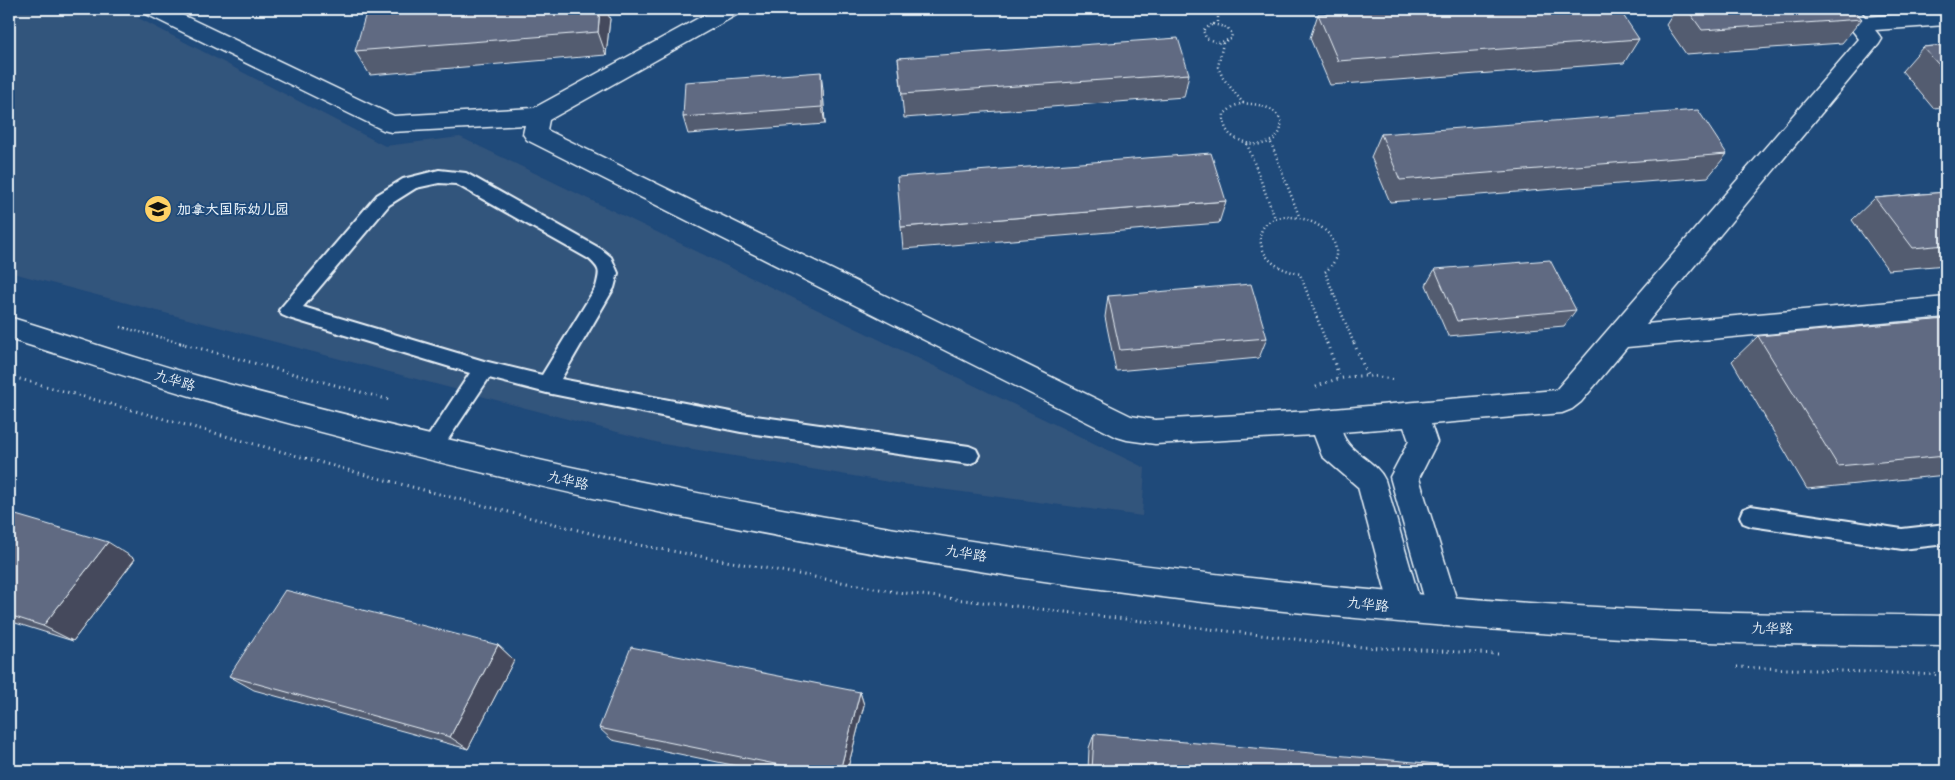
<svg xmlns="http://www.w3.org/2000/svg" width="1955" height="780" font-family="'Balsamiq Sans','LXGW WenKai TC',sans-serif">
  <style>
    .built { fill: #33547c }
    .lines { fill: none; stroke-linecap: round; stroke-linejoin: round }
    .lane-casing { stroke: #e8f1f8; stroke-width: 4 }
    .street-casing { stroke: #e8f1f8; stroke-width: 3 }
    .secondary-casing { stroke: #e8f1f8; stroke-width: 3 }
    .path-far1 { stroke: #e8f1f8; stroke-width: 2.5; stroke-dasharray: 1 3; stroke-linecap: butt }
    .path { stroke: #e8f1f8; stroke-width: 3; stroke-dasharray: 1 4.5; stroke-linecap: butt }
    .lane { fill: #1f4a7a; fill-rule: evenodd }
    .street { fill: #1f4a7a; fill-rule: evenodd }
    .secondary { fill: #1f4a7a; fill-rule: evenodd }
    .wall { fill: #535b70; stroke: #e8f1f8 }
    .shaded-wall { fill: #444a5b; stroke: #e8f1f8 }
    .building { fill: #616a82; stroke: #e8f1f8 }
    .labels { text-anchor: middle; stroke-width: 4; stroke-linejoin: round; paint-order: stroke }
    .poi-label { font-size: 14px; font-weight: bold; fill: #e8f1f8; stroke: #1f4a7a; text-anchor: start }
    .street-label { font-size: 14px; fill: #e8f1f8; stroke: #1f4a7a }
  </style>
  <rect width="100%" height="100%" fill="#1f4a7a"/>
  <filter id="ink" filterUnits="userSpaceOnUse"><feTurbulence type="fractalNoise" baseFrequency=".02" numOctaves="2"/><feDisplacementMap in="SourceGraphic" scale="10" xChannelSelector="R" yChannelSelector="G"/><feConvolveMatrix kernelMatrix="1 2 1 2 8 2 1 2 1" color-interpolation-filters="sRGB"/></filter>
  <g filter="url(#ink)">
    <path class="built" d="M9,9H121L385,146L460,137L1145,468L1142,516L895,483L663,444L9,272Z"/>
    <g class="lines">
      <g class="lane-casing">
        <path id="lane" d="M439,170L466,173L601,249L611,257L618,273L614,288L561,379L741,414L969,446L976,449L979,455L976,461L969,464L741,432L547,393L489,378L439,453L432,456L425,453L422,447L425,441L470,373L289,318L282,315L279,310L377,195L403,179ZM439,183L456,184L589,259C601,270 600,271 596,287L542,375L484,361L303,307L389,205L416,188Z
          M1751,506L1902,529L1946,524V544L1902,549L1751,526L1743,523L1740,516L1743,509Z"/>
      </g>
      <g class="street-casing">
        <path id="street" d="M142,9H170L394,116L534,108L715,9H741L738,14L549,120L547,130L1131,416L1155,420L1310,411L1556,390L1859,39L1841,16L1836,14L1833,9H1859L1865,17L1946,11V25L1875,30L1882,39L1879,44L1646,324L1946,297V317L1627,347L1581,402L1572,409L1562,413L1431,424L1437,442L1419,478L1460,611L1455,621L1444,626L1433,621L1428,611L1390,477L1409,441L1404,427L1342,432C1348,453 1376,460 1385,480L1422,608L1417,618L1406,623L1395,618L1390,608L1358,487L1322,456L1314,435L1155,444L1127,440L1117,437L527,140L523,134L525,125L391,132L383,130L146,14Z"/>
      </g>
      <g class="secondary-casing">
        <path id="secondary" d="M9,317C72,336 134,358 198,376C592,483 996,558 1403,593C1514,603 1627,610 1738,613C1808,615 1877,614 1946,616V646C1867,645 1788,645 1709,642C1557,636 1406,624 1255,608C898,569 543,496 197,398C134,380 72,358 9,339Z"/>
      </g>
      <path class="path-far1" d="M1218,9V24
        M1213,24L1228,28L1232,34L1231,39L1218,43L1206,38L1203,30Z
        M1223,43L1218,67L1223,78L1243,103
        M1243,103C1249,104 1256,104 1262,106C1299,116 1278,159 1237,139C1226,134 1223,125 1224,114L1234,106Z
        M1271,143L1299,216
        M1247,144L1275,218
        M121,327L185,344
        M1327,344L1300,274C1286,271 1269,265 1263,250C1246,208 1314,208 1332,239C1340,252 1336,263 1325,272L1354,344"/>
      <path class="path" d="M180,343L390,400
        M1327,343L1340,378
        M1354,343L1367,375
        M9,376L366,475L628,543L896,592L1362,647L1498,654
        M1316,387C1341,375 1367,373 1394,380
        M1737,667L1946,675"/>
      <use href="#lane" class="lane"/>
      <use href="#street" class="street"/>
      <use href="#secondary" class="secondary"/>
    </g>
    <path class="wall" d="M862,9H925L862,13Z
      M1676,9H1853L1862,19L1842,43L1686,54L1666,25Z
      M1318,14L1639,39L1624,63L1330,85L1310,38Z
      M610,19L606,55L370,75L355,51Z
      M1946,45V107L1933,108L1902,71L1923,47Z
      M898,58L1189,74L1184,97L904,118Z
      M823,90L825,124L688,134L683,117Z
      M1381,134L1727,154L1708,177L1390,202L1371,157Z
      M1946,192V265L1888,270L1852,220L1875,198Z
      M1226,201L1219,223L903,249L901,227Z
      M1435,269L1576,310L1564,326L1448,336L1426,285Z
      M1108,296L1267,338L1259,358L1116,371L1105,317Z
      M1946,319V475L1807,489L1732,361L1758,336Z
      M9,513L135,559L73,641L9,621Z
      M498,645L514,660L468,749L254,690L229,676Z
      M860,692L864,705L847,771H761L612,740L599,728Z
      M1094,734L1484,771H1088L1089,748Z"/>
    <path class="shaded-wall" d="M600,9H606L610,19L606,55L598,32Z
      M821,72L823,90L825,124L822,107Z
      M108,542L135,559L73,641L43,626Z
      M498,645L514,660L468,749L450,737Z
      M860,692L864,705L847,771H840Z"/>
    <path class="building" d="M421,9H600L598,32L355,51L366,13Z
      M1390,9H1619L1639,39L1338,61L1318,14Z
      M1687,9H1853L1862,19L1702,30Z
      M1178,38L1189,74L902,94L898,58Z
      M1946,45V73L1923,47Z
      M821,72L822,107L683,117L685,82Z
      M1698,110L1727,154L1400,180L1381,134Z
      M1211,153L1226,201L901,227L897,177Z
      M1946,192V245L1913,248L1875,198Z
      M1550,260L1576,310L1457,321L1435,269Z
      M1251,284L1267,338L1120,350L1108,296Z
      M1946,319V456L1838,466L1758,336Z
      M9,513L108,542L43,626L9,615Z
      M285,590L498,645L450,737L229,676Z
      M631,647L860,692L840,771H809L599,728Z
      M1094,734L1483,768L1484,771H1092Z"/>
  </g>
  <defs>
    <g id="school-disc" transform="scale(1.4375)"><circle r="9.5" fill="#ffd166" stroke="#1f4a7a"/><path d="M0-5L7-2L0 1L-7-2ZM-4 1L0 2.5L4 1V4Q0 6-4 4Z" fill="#111"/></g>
  </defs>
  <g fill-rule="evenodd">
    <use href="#school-disc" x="158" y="209"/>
  </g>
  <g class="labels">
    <g class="poi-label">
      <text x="177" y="214">加拿大国际幼儿园</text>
    </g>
    <g class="street-label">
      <text transform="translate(175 380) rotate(17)" y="5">九华路</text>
      <text transform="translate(568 480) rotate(13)" y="5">九华路</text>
      <text transform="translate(966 553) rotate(9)" y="5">九华路</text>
      <text transform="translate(1368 604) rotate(6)" y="5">九华路</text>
      <text transform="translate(1772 628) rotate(1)" y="5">九华路</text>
    </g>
  </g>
  <rect width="1955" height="780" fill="none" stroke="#1f4a7a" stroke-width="30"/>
  <rect x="15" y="15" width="1925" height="750" fill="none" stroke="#e8f1f8" stroke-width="2" filter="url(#ink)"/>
</svg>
